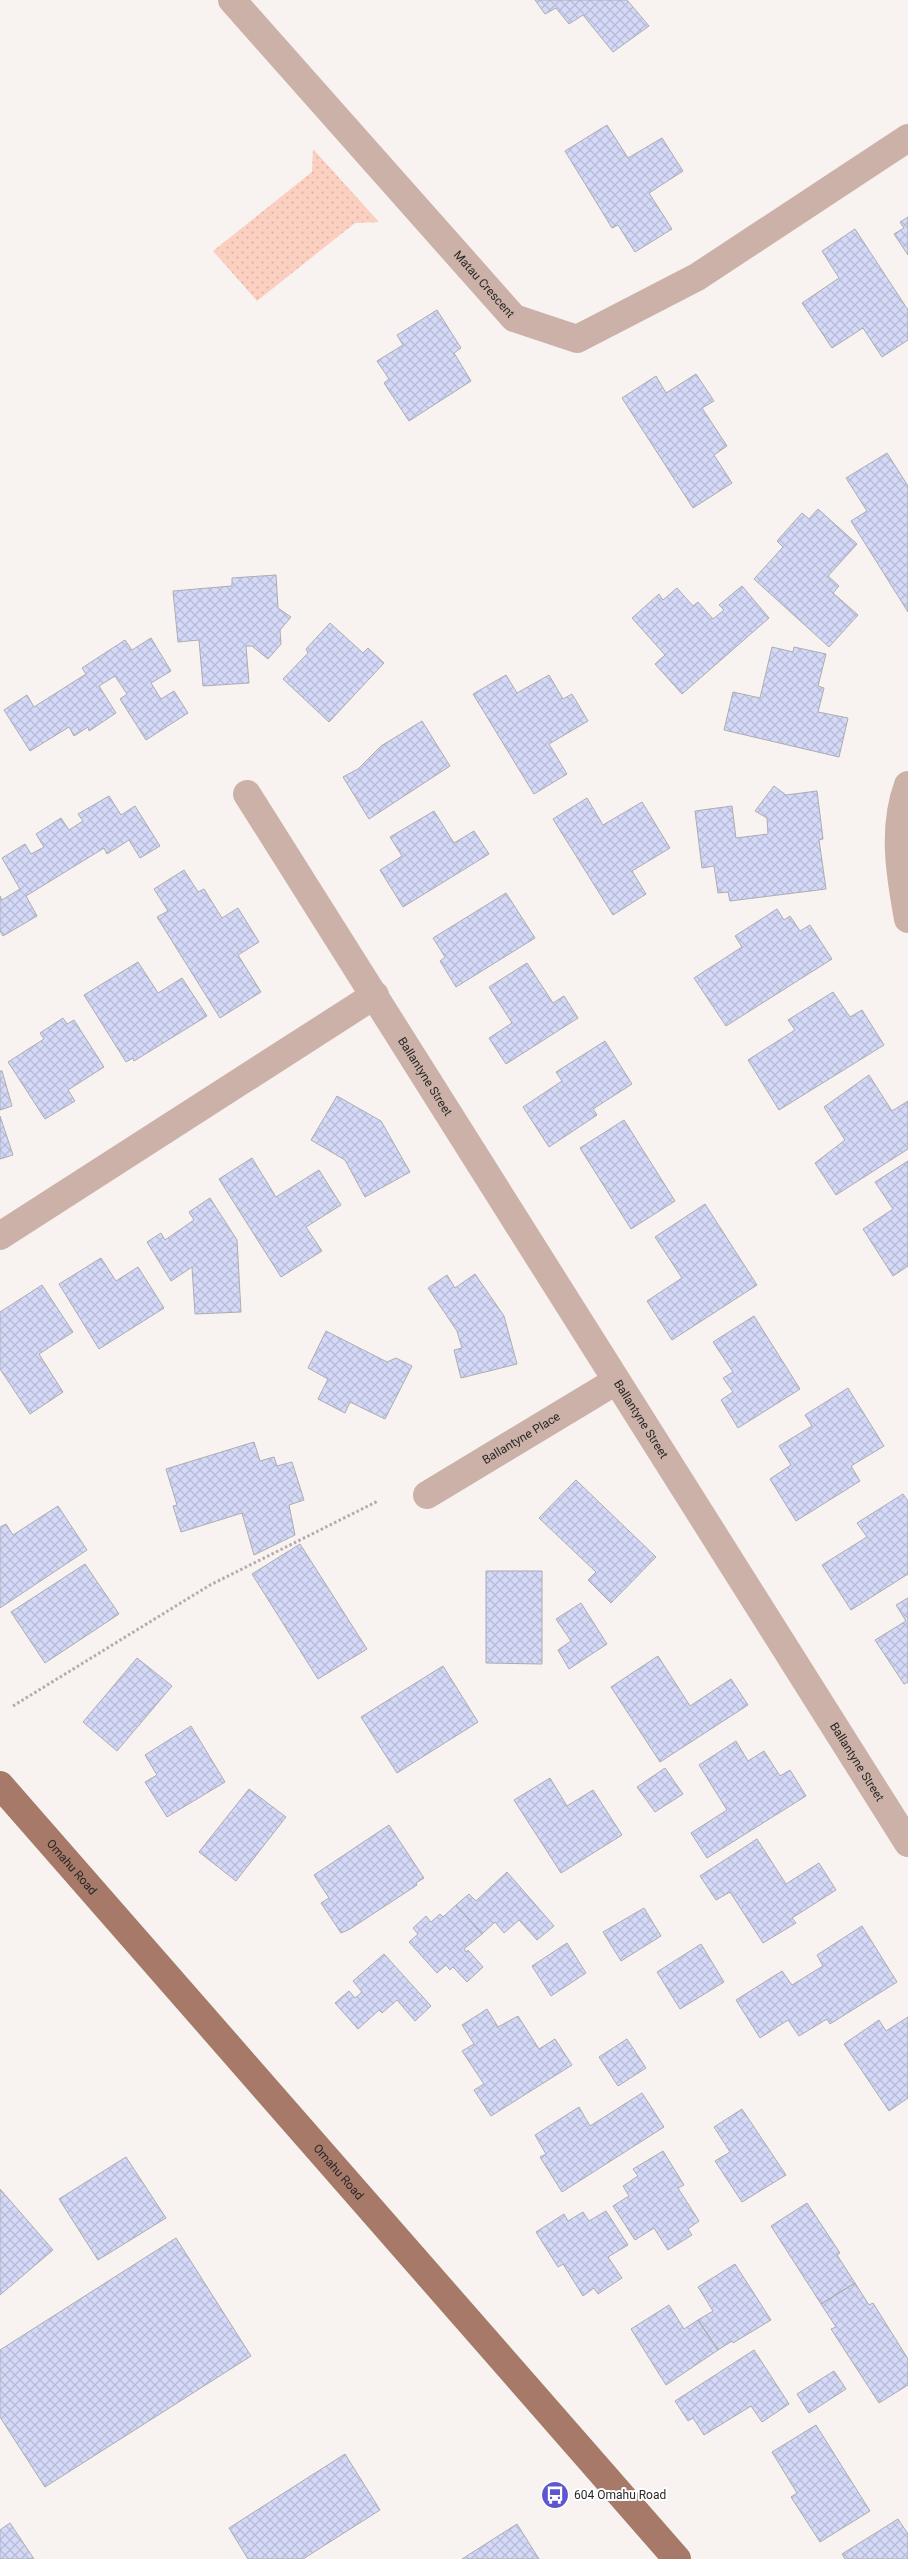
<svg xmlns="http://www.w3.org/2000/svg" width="908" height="2559" font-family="Roboto,sans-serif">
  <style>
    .grass { fill: url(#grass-dots) }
    .building { fill: url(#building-cross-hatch); stroke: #acadb2 }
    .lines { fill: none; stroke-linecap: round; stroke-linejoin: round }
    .path { stroke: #b2adac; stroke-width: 3; stroke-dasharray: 2.5 2.5; stroke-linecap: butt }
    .minor { stroke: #cbb1a8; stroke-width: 28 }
    .major { stroke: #a67969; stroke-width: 28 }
    .labels { text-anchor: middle; stroke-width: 4; stroke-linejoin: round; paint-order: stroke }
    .street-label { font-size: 12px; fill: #292726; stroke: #fff }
    .poi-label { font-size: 12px; fill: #292726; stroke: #fff; text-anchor: start }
  </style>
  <defs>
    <pattern id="grass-dots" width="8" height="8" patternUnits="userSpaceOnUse" patternTransform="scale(1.25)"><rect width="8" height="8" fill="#fcd0c1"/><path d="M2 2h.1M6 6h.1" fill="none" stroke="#d8b3a6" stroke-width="1.8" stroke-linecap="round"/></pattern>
    <pattern id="building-cross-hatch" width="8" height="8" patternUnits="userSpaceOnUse" patternTransform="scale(1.25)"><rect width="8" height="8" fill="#d5d9f8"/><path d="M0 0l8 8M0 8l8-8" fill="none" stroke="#b7bad4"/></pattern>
  </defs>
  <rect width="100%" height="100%" fill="#f8f2f0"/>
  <path class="grass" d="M313,149L379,222L355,223L257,301L213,251L312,172Z"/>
  <path class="building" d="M535,0H627L649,26L613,52L583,15L569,24L556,8L545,14Z
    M607,125L628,158L662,138L683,171L649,193L672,229L635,252L618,225L612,228L565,151Z
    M908,217V255L894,234L904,228L900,222Z
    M855,229L908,310V340L882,357L863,328L832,348L802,303L839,278L822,251Z
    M437,310L461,348L454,353L471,381L409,421L384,383L389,379L377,361L403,345L397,335Z
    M696,374L714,401L702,408L727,446L714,455L732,483L693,508L622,398L656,376L666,393Z
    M887,453L908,486V612L851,521L867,511L846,478Z
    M818,509L857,544L828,576L839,586L833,593L858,615L829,647L754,579L783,547L777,541L802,513L809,519Z
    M276,575L278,608L291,617L280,630L281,644L268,659L252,646H246L249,683L203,686L199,640L178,642L173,591L232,586V578Z
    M742,586L769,618L682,694L655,664L665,655L632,618L659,594L663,600L677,588L693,606L698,602L713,619L724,610L719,605Z
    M330,623L363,653L368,648L384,663L329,722L283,679L308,653L306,649Z
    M151,638L171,671L151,683L161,699L174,691L188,713L146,740L120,699L127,694L115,676L99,686L116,713L89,731L88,727L74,736L69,727L30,751L4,710L27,695L34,707L86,674L82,668L125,640L132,650Z
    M772,647L793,652L794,647L826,654L818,686L824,688L818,712L848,718L839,757L724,730L733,692L760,698Z
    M506,675L517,693L549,675L563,699L572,694L588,721L549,744L567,774L534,794L473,694Z
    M422,721L450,766L369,819L343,777L358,769L381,746Z
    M774,786L786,795L817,791L823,839L819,840L826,889L730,901L728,892L718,893L714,866L702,868L695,811L732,806L736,838L768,834L767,818L755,811Z
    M109,796L121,815L135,806L160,846L140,858L129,840L107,854L104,848L26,896L37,916L3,936L0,931V896L2,900L20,889L2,858L25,844L31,854L44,847L36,834L61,818L69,830L83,821L78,814Z
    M587,798L603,825L642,802L670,848L632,871L646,894L613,915L553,819Z
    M434,811L454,843L474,831L489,854L403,907L380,870L402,856L390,837Z
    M184,870L198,892L204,889L222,918L238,908L259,942L238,955L261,992L220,1018L157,917L168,911L154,889Z
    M506,893L535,938L456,987L440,961L445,957L433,938Z
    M777,909L784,920L790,916L800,931L810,925L832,959L726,1026L694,978L742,947L735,936Z
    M138,962L158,993L182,978L207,1016L134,1061L133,1058L126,1062L84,995Z
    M527,963L553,1003L564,996L578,1018L506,1064L489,1038L512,1023L489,987Z
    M833,992L850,1017L862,1010L884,1045L779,1110L748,1060L795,1030L788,1020Z
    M63,1018L67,1024L74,1020L104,1067L68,1090L75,1101L45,1119L8,1062L44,1039L40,1033Z
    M605,1041L632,1084L593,1109L597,1115L549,1147L523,1107L562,1081L556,1072Z
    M0,1071H2L12,1106L0,1110Z
    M869,1075L892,1111L908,1101V1149L836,1195L815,1163L845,1140L824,1107Z
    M337,1096L381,1121L410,1172L365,1197L345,1160L311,1140Z
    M0,1116L13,1155L0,1159Z
    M624,1120L675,1201L631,1229L580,1148Z
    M252,1158L276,1197L319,1170L341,1205L306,1227L322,1251L281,1277L219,1179Z
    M908,1161V1266L893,1276L863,1229L893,1209L875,1182Z
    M210,1198L237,1240L241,1312L195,1314L192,1267L171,1281L147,1242L161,1233L165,1240L194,1220L189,1212Z
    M705,1204L757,1285L672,1340L647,1301L682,1278L655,1237Z
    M101,1258L116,1281L138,1267L164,1308L99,1349L59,1284Z
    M475,1274L504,1316L517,1364L461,1378L454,1350L462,1348L457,1331L428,1288L447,1275L455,1288Z
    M42,1285L73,1332L39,1354L63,1392L30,1414L0,1369V1312Z
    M754,1316L800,1389L738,1428L721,1400L733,1392L723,1378L733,1372L713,1342Z
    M326,1331L387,1362L396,1358L412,1366L385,1419L350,1402L345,1413L318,1399L328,1379L308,1368Z
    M848,1388L884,1446L851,1466L860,1481L796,1521L770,1479L791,1465L779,1446L812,1426L805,1415Z
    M254,1442L260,1461L274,1457L277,1466L292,1462L304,1500L289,1505L295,1535L254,1555L242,1513L181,1532L173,1506L177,1505L166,1469Z
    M576,1480L656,1557L611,1603L588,1580L596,1572L539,1518Z
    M903,1494L908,1501V1574L851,1610L822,1565L867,1537L857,1523Z
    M58,1506L87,1550L0,1608V1527L6,1524L13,1535Z
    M300,1544L367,1649L318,1679L252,1574Z
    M85,1564L119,1614L45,1663L11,1612Z
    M486,1571H542V1664L486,1663Z
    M908,1598V1682L904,1684L875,1640L906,1621L896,1605Z
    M581,1603L607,1644L569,1669L558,1650L571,1641L556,1619Z
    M658,1656L690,1706L731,1679L748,1705L660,1762L611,1687Z
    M137,1658L172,1686L117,1751L83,1722Z
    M443,1666L478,1722L397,1773L361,1717Z
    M191,1726L225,1782L167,1817L145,1782L157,1775L145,1755Z
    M736,1741L748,1761L764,1751L780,1776L790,1770L806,1796L707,1858L691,1833L727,1810L699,1765Z
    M665,1768L683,1794L655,1812L637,1787Z
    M550,1778L567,1806L593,1790L622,1835L561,1873L514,1800Z
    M249,1789L286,1817L236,1881L199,1852Z
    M389,1825L424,1878L416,1883L417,1885L350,1929L341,1933L321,1903L329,1898L314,1875Z
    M757,1839L786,1884L819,1863L836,1890L792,1918L796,1923L763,1943L730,1892L716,1900L700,1876Z
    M507,1872L554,1926L537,1940L519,1920L504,1933L495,1922L482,1934L456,1905L469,1894L476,1901Z
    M456,1905L482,1934L464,1949L466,1952L468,1950L483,1967L467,1982L453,1967L450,1970L446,1965L437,1973L409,1942L418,1934L413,1928L426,1916L431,1922L440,1914L443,1917Z
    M644,1908L661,1936L621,1961L603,1932Z
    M862,1926L897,1982L830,2024L827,2019L799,2036L788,2020L760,2038L736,2000L782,1971L792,1985L823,1966L817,1955Z
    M567,1943L586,1973L551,1996L532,1966Z
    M701,1944L724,1982L680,2009L657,1972Z
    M384,1954L431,2006L415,2021L397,2000L382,2013L379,2010L358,2029L335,2003L349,1991L355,1998L362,1992L353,1981Z
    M487,2009L498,2027L518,2016L539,2049L555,2039L572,2065L491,2116L474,2090L484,2084L462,2051L474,2044L462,2025Z
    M908,2017V2098L889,2111L844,2044L879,2020L886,2031Z
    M627,2039L646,2068L618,2086L599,2057Z
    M642,2093L664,2127L562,2192L540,2157L546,2154L535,2135L579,2107L590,2126Z
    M742,2109L786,2175L742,2202L715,2161L730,2152L714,2127Z
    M663,2151L684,2185L678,2188L699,2221L688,2229L692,2235L668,2250L654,2228L635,2240L613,2206L629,2196L623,2186L638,2176L633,2169Z
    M126,2157L166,2218L98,2260L59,2199Z
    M0,2189L53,2250L0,2295Z
    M807,2203L840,2253L837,2255L855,2283L821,2304L771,2226Z
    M606,2211L628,2245L608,2257L622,2278L598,2294L594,2288L583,2296L563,2264L558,2267L536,2232L564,2214L568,2221L583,2212L589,2221Z
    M176,2238L251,2356L45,2487L0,2417V2350Z
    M735,2264L771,2320L733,2343L732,2341L718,2350L698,2320L713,2311L698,2287Z
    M855,2283L869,2305L873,2303L908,2359V2385L879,2403L831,2329L836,2327L821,2304Z
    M669,2305L684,2329L698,2320L718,2350L666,2385L631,2329Z
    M754,2350L789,2404L762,2422L751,2406L704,2435L693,2418L688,2421L675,2401Z
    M834,2371L846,2389L809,2413L797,2394Z
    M816,2425L870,2511L820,2542L791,2497L797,2493L772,2452Z
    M345,2454L380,2510L303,2559H248L229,2528Z
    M898,2519L908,2534V2559H845L842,2554Z
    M10,2523L34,2559H0V2530Z
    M517,2524L539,2559H462Z"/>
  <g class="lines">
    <path class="path" d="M13,1706L210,1585L378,1501"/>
    <g class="minor">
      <path id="s1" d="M232,0L514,318L577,339L697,277L908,138"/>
      <path d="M908,785C892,828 900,875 908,919"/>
      <path id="s2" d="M247,794L908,1843"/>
      <path d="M0,1236L375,995"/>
      <path id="s3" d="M427,1495L616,1381"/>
    </g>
    <path class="major" id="s4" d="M0,1785L677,2559"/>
  </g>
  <defs>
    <g id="bus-disc" transform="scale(1.4375)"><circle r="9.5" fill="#5c57cf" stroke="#fff"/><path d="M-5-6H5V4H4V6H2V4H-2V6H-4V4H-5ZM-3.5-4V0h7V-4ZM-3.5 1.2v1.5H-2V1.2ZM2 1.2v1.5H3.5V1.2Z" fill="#fff"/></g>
  </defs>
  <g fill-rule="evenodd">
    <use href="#bus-disc" x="555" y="2495"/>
  </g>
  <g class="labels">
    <g class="street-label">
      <text dy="4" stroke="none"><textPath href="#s1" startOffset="380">Matau Crescent</textPath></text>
      <text dy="4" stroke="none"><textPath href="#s2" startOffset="334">Ballantyne Street</textPath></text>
      <text dy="4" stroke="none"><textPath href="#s2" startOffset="739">Ballantyne Street</textPath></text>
      <text dy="4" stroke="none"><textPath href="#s3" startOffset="110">Ballantyne Place</textPath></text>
      <text dy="4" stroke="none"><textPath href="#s2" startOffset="1144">Ballantyne Street</textPath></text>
      <text dy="4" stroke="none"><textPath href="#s4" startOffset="109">Omahu Road</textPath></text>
      <text dy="4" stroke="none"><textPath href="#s4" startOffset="514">Omahu Road</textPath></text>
    </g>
    <g class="poi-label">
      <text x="574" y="2499">604 Omahu Road</text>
    </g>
  </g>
</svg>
